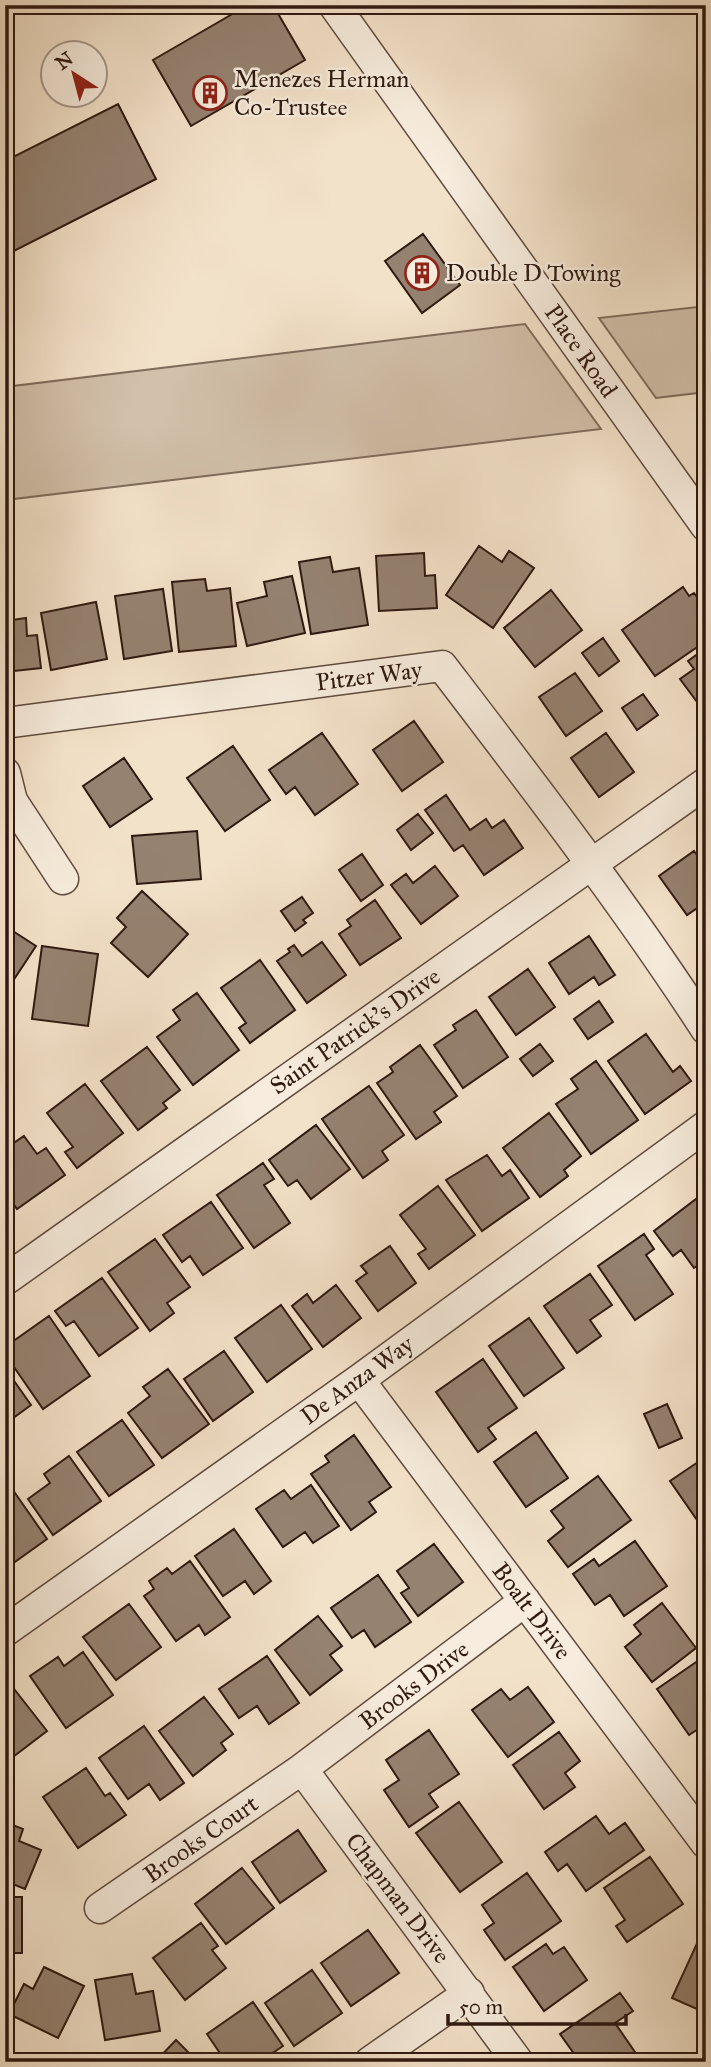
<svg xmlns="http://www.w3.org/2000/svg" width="711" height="2067" font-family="'IM FELL Great Primer',serif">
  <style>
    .green { fill: #d2c0aa; stroke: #806c5d; stroke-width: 2 }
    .building { fill: #958271; stroke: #2f1910; stroke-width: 2 }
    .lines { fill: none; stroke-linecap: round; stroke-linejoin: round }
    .minor-casing { stroke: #604b3e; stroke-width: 33 }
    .minor { stroke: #f7ecdd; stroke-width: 30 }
    .labels { text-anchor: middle; stroke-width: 5; stroke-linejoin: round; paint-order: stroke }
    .poi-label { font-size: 24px; fill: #2f1910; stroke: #f7ecdd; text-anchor: start }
    .street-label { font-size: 24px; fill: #2f1910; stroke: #f7ecdd }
  </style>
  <rect width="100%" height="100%" fill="#f3e2ca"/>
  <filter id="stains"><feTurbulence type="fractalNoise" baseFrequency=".00286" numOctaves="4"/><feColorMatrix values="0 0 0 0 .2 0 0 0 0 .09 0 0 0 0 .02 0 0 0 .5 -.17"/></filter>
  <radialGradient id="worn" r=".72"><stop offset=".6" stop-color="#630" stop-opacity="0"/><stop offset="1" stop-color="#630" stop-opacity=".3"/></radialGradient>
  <path class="green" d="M706,306V392L656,398L599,318Z
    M525,324L601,429L5,500V387Z"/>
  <path class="building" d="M248,5H273L305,60L191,126L153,60Z
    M118,104L156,179L8,254L5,249V161Z
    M423,234L460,285L422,313L385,261Z
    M479,546L502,562L509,551L534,568L493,628L446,595Z
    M424,553L425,576L435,575L437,608L379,611L376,556Z
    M330,557L333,572L359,568L368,625L311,634L299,562Z
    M292,576L305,633L247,646L237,603L267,596L264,582Z
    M205,579L207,591L230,588L236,646L179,652L172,582Z
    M683,587L689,596L694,593L706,609V641L655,676L622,630Z
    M163,589L172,651L124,659L115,596Z
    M551,590L582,630L535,667L504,628Z
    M96,602L107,659L51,670L41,613Z
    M26,618L27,636L37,635L41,668L5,672V621Z
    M603,638L619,661L599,676L582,653Z
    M706,648V714L680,679L694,669L688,661Z
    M575,673L602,711L566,736L539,697Z
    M643,694L658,715L637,730L622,708Z
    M414,721L443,762L402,791L373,750Z
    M322,733L358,784L315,815L295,787L286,794L269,770Z
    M606,733L634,772L599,797L571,758Z
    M233,746L270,800L225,831L187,778Z
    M124,758L152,799L110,827L83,786Z
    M446,795L470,830L486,819L492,828L504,820L523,848L484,875L463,845L454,851L425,810Z
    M418,814L433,833L411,850L397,830Z
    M197,831L201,879L137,884L132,836Z
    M694,851L706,867V902L687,915L659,876Z
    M362,854L383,885L361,901L339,870Z
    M435,866L458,896L421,924L391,885L406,874L413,883Z
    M142,891L188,934L148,977L111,943L126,927L117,918Z
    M302,897L313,913L303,920L306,923L295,931L281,911Z
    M375,900L401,938L360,965L339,934L351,926L347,920Z
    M5,926L36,946L7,990L5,989Z
    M589,936L615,975L599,985L594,977L569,994L549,963Z
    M322,942L346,975L307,1003L277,961L290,952L288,949L294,945L302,956Z
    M42,946L98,954L88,1026L32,1019Z
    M260,960L295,1010L250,1043L239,1028L246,1023L221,988Z
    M528,969L555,1007L516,1035L489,997Z
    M197,993L239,1050L193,1085L157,1037L180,1020L173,1010Z
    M599,1001L613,1022L588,1039L574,1019Z
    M476,1010L508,1057L463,1088L434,1045L456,1030L453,1025Z
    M646,1034L673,1072L680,1066L691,1081L645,1114L608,1061Z
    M540,1044L553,1061L533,1076L520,1059Z
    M420,1045L457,1096L434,1112L441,1122L416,1139L377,1083L393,1072L390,1067Z
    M147,1047L180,1090L163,1103L167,1108L138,1130L101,1081Z
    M596,1061L638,1120L591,1154L556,1104L578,1089L571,1079Z
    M85,1084L123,1133L77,1168L65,1152L73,1147L47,1113Z
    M369,1086L404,1135L382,1151L388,1160L363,1178L322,1119Z
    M549,1113L581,1156L564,1170L568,1176L540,1197L503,1148Z
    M316,1125L350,1169L311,1199L297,1180L288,1186L269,1160Z
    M24,1136L37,1154L46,1148L65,1175L17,1209L5,1192V1149Z
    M487,1155L502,1176L510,1170L529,1198L482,1231L446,1180Z
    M263,1163L274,1179L264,1185L290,1223L254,1248L217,1195Z
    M438,1186L475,1235L429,1269L418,1254L426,1249L400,1215Z
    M700,1196L706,1204V1260L694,1268L681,1250L673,1256L654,1231Z
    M211,1202L243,1248L203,1275L190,1256L182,1262L163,1235Z
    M644,1234L654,1249L646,1255L673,1294L635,1320L598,1266Z
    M155,1239L190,1287L167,1303L174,1313L150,1331L108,1272Z
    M390,1246L416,1283L378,1311L356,1281L367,1273L361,1266Z
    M590,1274L612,1305L590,1320L601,1336L577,1353L544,1306Z
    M102,1278L138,1328L99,1356L74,1321L66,1326L55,1311Z
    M336,1285L361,1318L323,1347L292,1306L307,1294L313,1303Z
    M281,1305L312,1349L267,1382L235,1338Z
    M49,1316L90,1376L43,1409L5,1354V1347Z
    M529,1318L564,1368L524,1396L489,1346Z
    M224,1351L253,1392L213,1421L184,1379Z
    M483,1359L517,1408L488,1428L496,1439L478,1452L436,1392Z
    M5,1368L31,1405L5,1424Z
    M168,1369L209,1424L162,1458L128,1413L150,1396L143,1387Z
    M667,1404L682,1438L659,1448L644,1414Z
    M122,1420L154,1465L109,1496L77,1452Z
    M536,1432L568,1478L526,1507L494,1462Z
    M354,1435L391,1487L369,1502L376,1512L351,1530L311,1474L329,1462L325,1456Z
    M69,1456L101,1501L53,1535L28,1499L50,1483L44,1474Z
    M698,1462L706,1473V1533L670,1481Z
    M598,1476L631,1520L568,1567L548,1541L564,1528L551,1511Z
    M311,1485L339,1526L313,1543L305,1532L283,1547L256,1509L284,1490L291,1499Z
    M15,1493L47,1539L5,1569V1500Z
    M234,1529L271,1581L254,1594L245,1581L223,1596L195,1556Z
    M635,1541L667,1586L624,1616L610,1595L595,1605L573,1574L594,1559L599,1566Z
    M434,1544L463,1582L418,1616L401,1593L409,1588L397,1571Z
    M190,1561L230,1617L205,1635L199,1625L176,1641L144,1596L154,1589L149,1581L167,1568L172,1574Z
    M378,1575L411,1622L375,1647L364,1630L352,1638L331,1608Z
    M662,1603L696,1648L652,1682L625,1647L641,1634L634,1625Z
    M129,1604L161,1647L116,1680L83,1637Z
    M318,1616L342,1646L330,1655L342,1670L310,1695L275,1650Z
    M83,1652L113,1695L66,1728L30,1676L58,1657L64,1666Z
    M267,1656L299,1703L269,1724L257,1706L239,1718L219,1689Z
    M702,1658L706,1663V1724L689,1735L657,1689Z
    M11,1685L47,1731L5,1763V1689Z
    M528,1687L554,1722L508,1757L472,1710L501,1689L510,1700Z
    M204,1697L233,1734L221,1743L226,1750L193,1776L159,1731Z
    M144,1726L184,1783L160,1800L149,1784L128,1799L99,1758Z
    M429,1730L459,1774L429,1794L438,1807L409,1827L384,1790L399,1780L386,1760Z
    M559,1732L580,1761L565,1773L575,1787L544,1809L513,1765Z
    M86,1768L105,1796L110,1793L126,1815L78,1848L43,1797Z
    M459,1802L502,1862L460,1892L416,1833Z
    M596,1816L609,1834L625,1823L644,1850L586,1891L567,1864L558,1871L545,1852Z
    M5,1822L23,1829L19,1841L41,1850L25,1889L5,1881Z
    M298,1830L326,1871L280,1903L252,1862Z
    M650,1857L683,1904L627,1942L616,1926L625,1920L604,1888Z
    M242,1868L274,1908L226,1944L195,1904Z
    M527,1873L561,1921L505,1960L484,1930L494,1923L482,1905Z
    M5,1897H22V1953H5Z
    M201,1923L218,1946L212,1950L226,1968L185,2000L153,1958Z
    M368,1930L399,1973L351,2006L321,1963Z
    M699,1939L706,1942V2013L672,1998Z
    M546,1944L553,1954L564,1947L587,1980L544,2011L513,1967Z
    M44,1967L84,1986L58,2038L9,2014L24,1984L33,1989Z
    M312,1970L342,2013L294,2046L265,2003Z
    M132,1974L136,1994L153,1991L160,2031L105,2040L95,1980Z
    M620,1993L633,2011L615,2023L637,2055L627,2062H580L560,2034Z
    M253,2002L283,2046L259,2062H226L207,2034Z
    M176,2040L198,2062H155Z"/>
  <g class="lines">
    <g class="minor-casing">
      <path id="minor" d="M334,5L706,526
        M5,723L442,666C533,785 624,903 706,1029
        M5,773L12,801L63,879
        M5,1280L706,783
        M359,1380L706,1843
        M5,1631L359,1380L706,1126
        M302,1769L518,2062
        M100,1908L302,1769L525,1601
        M370,2062L469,1993"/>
    </g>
    <use href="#minor" class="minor"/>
  </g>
  <defs>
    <g id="building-ring" transform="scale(1.75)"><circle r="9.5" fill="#f7ecdd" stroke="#8f2418" stroke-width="1.5"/><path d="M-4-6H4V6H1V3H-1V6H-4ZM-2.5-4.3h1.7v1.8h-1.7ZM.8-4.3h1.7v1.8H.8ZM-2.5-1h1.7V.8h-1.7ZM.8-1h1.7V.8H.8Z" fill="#8f2418"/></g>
  </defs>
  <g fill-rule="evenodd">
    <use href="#building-ring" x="210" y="93"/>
    <use href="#building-ring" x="422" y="273"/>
  </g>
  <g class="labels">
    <g class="poi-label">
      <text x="234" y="87">Menezes Herman<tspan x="234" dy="28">Co-Trustee</tspan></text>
      <text x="446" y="281">Double D Towing</text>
    </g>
    <g class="street-label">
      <text transform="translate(581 351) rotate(55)" y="8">Place Road</text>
      <text transform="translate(369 676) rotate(-7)" y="8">Pitzer Way</text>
      <text transform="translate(355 1031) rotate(-35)" y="8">Saint Patrick's Drive</text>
      <text transform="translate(357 1380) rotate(-36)" y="8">De Anza Way</text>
      <text transform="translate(532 1611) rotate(53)" y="8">Boalt Drive</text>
      <text transform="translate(414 1685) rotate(-37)" y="8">Brooks Drive</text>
      <text transform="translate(201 1839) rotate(-35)" y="8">Brooks Court</text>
      <text transform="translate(398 1898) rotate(53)" y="8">Chapman Drive</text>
    </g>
  </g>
  <rect width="711" height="2067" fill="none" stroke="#f3e2ca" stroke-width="28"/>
  <rect x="7" y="7" width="697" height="2053" fill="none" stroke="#2f1910" stroke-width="3.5"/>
  <rect x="14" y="14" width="683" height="2039" fill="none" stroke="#2f1910" stroke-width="2"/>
  <g transform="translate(74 74) rotate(324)"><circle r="33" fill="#f7ecdd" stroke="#a7988b" stroke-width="2"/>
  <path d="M0-5L12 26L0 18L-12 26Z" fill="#8f2418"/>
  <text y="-10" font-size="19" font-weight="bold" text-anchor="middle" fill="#2f1910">N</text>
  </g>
  <path d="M448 2014v10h178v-10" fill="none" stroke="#2f1910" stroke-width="3.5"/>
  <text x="459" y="2014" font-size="21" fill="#2f1910" stroke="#f7ecdd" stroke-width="5" paint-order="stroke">50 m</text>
  <rect width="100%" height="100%" filter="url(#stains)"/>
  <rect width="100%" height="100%" fill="url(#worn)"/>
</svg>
